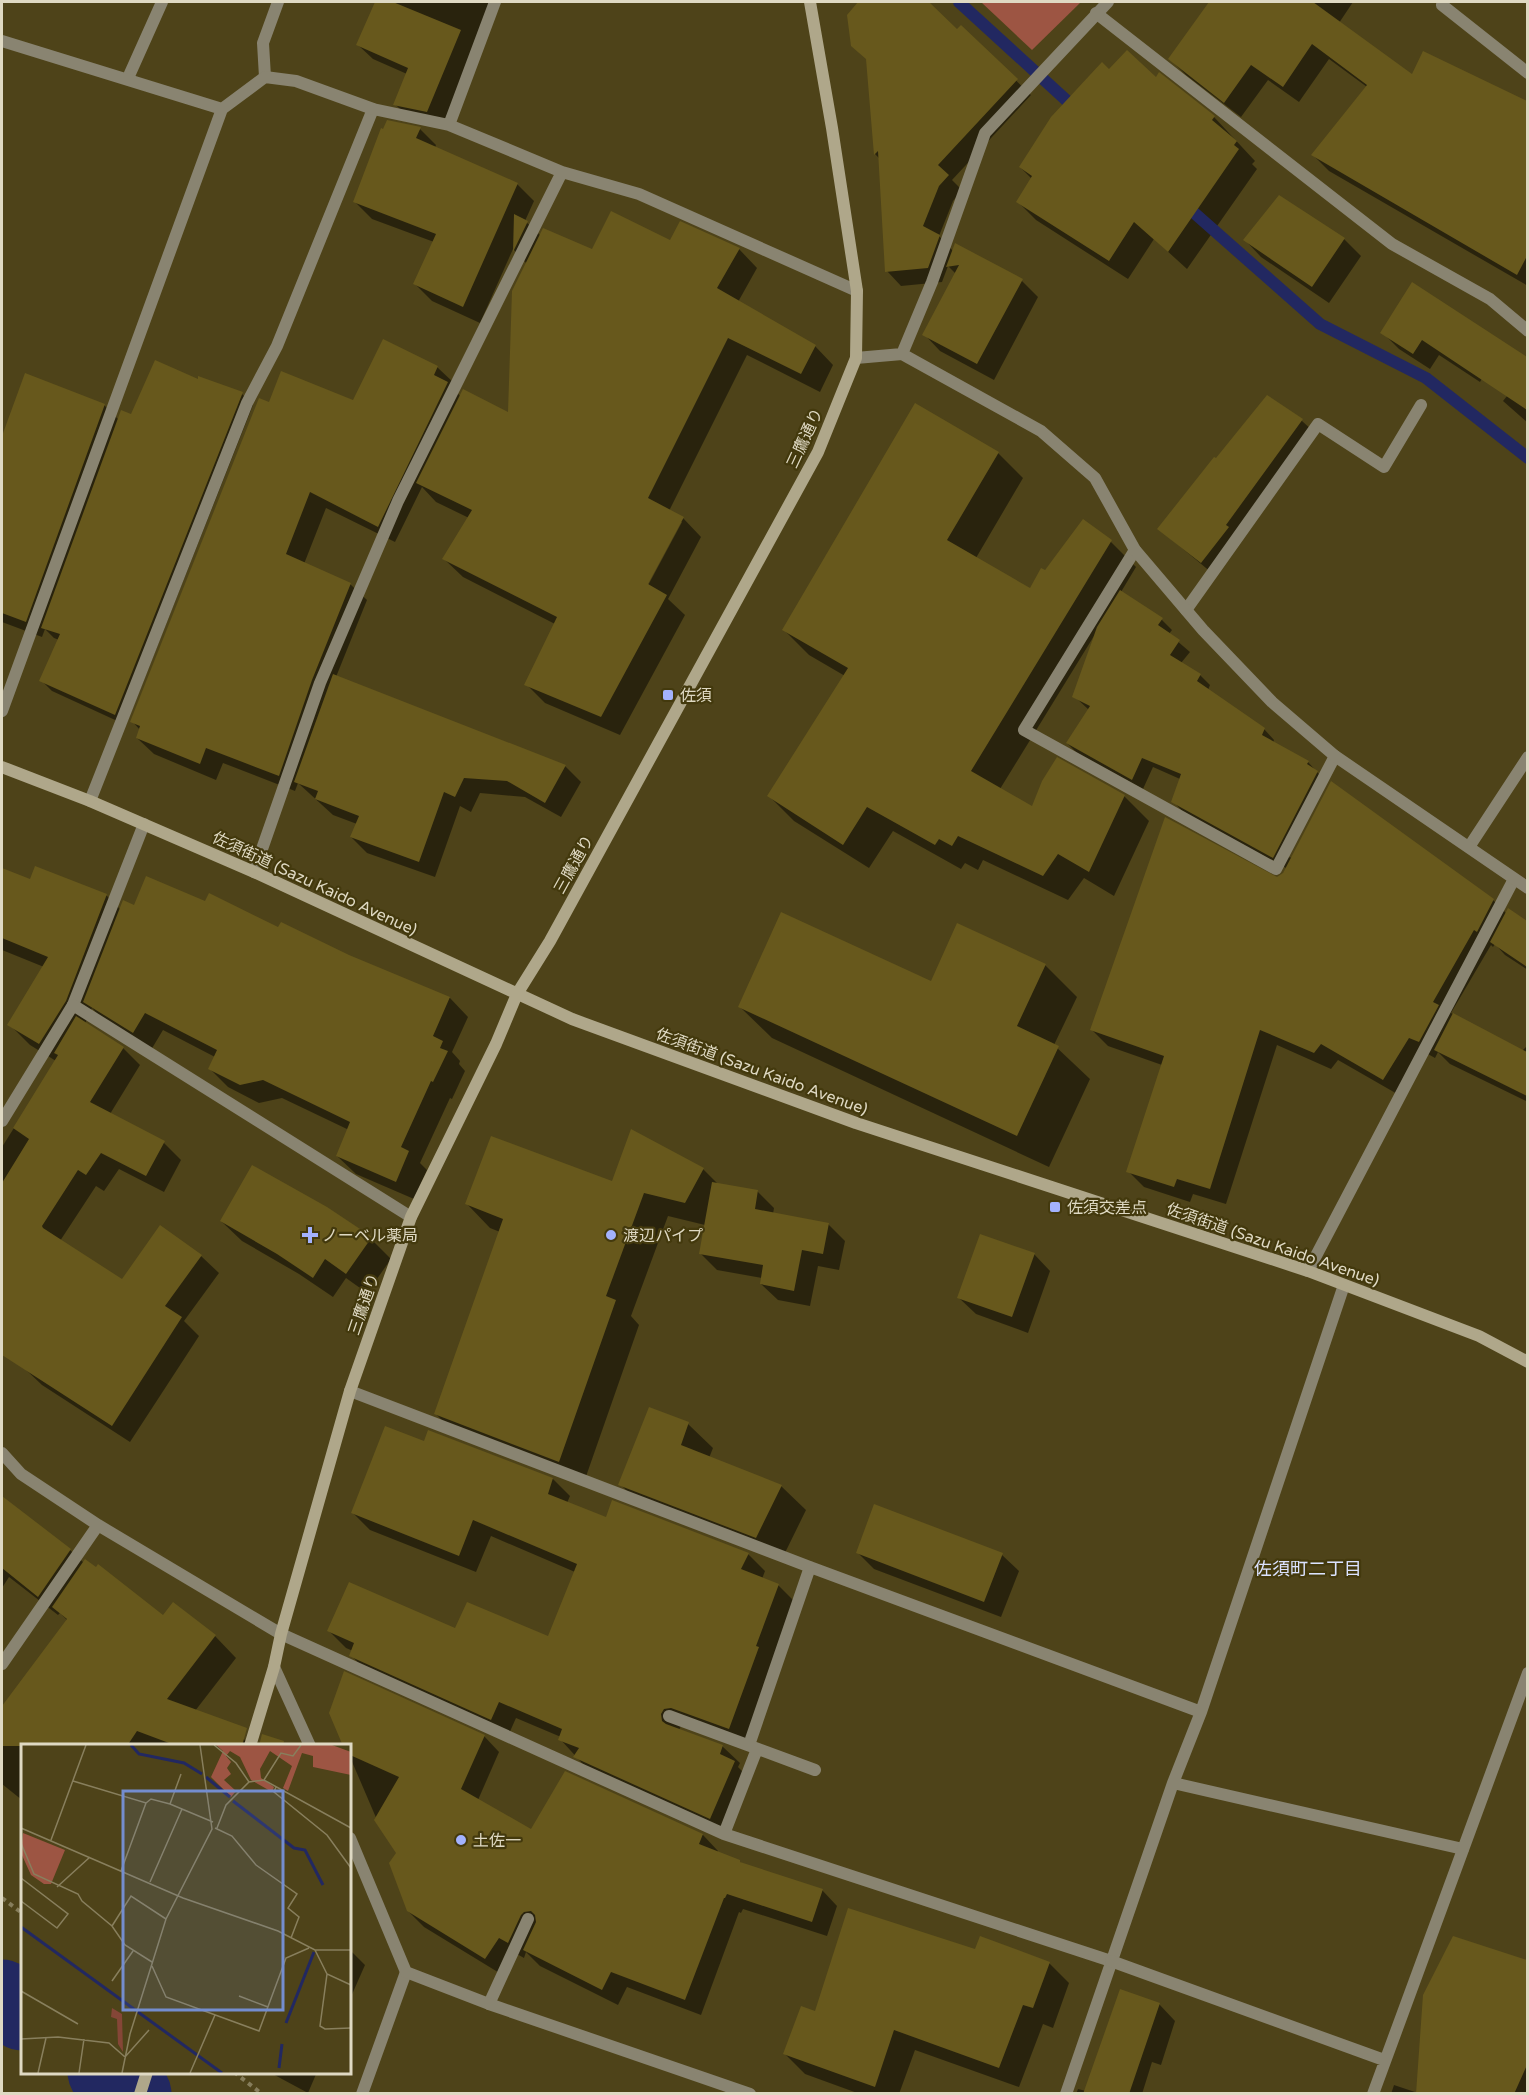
<svg xmlns="http://www.w3.org/2000/svg" width="1529" height="2095" font-family="'Varela Round','Noto Sans JP',sans-serif">
  <style>
    .forest { fill: #9d5543 }
    .shadow { fill: #0007; fill-rule: evenodd }
    .lines { fill: none; stroke-linecap: round; stroke-linejoin: round }
    .stream { stroke: #222861; stroke-width: 12 }
    .river { stroke: #222861; stroke-width: 75 }
    .building { fill: #67581c }
    .path { stroke: #867d5b; stroke-width: 4; stroke-dasharray: 4.5 4.5; stroke-linecap: butt }
    .lane { stroke: #898471; stroke-width: 12 }
    .street { stroke: #898471; stroke-width: 12 }
    .secondary { stroke: #afa78a; stroke-width: 12 }
    .poi-dot { fill: #a3b2fd; stroke: #43390d; stroke-width: 2 }
    .labels { text-anchor: middle; stroke-width: 4.5; stroke-linejoin: round; paint-order: stroke }
    .street-label { font-size: 16px; fill: #dfd9c3; stroke: #43390d }
    .poi-label { font-size: 16px; fill: #dfd9c3; stroke: #43390d; text-anchor: start }
    .neighbourhood-label { font-size: 18px; fill: #dbe2ff; stroke: #43390d }
    .inset-river { fill: none; stroke: #222861; stroke-width: 3 }
    .inset-road { fill: none; stroke: #887f5d; stroke-width: 1.5 }
    .view { fill: #748dcf; fill-opacity: 0.15; stroke: #748dcf; stroke-width: 3 }
    .inset-edge { fill: none; stroke: #dfd9c3; stroke-width: 3 }
  </style>
  <rect width="100%" height="100%" fill="#4e4319"/>
  <path class="forest" d="M981,2H1081L1032,50Z"/>
  <path class="shadow" d="M377,2H498L442,126L410,119L395,104L407,74L373,59L358,45Z
    M860,2H927L957,31L961,27L1031,95L952,180L962,190L953,201L939,236L953,251L1022,281L1038,297L994,380L940,351L924,334L956,274L948,266L942,282L901,286L887,271L880,159L875,154L867,60L848,15Z
    M1211,2H1353L1339,23L1413,76L1516,97L1528,107V286L1329,171L1313,155L1367,87L1329,59L1299,102L1268,80L1241,117L1186,75L1170,59Z
    M1109,71L1214,117L1255,161L1252,164L1257,169L1187,269L1154,239L1128,279L1036,220L1018,202L1032,179L1020,167Z
    M420,129L436,145L435,148L517,184L534,201L525,221L541,236L592,251L671,242L739,249L757,268L738,302L815,346L833,365L820,392L747,355L669,511L683,518L701,537L668,599L685,615L620,735L545,703L526,684L555,624L463,577L444,559L469,518L436,502L422,487L395,542L326,508L304,564L350,584L367,600L336,677L565,766L581,782L561,817L525,797L480,793L471,812L460,806L435,877L367,853L351,837L357,824L333,815L298,783L295,791L223,763L216,780L154,754L137,738L140,730L132,721L269,403L354,402L437,367L454,383L452,387L461,397L510,414L527,264L513,249L480,323L432,301L415,284L434,242L372,219L355,202ZM679,522H682L645,591L643,590Z
    M1279,197L1344,239L1361,256L1329,303L1261,257L1245,240Z
    M1382,332L1500,347L1480,382L1439,355L1430,369L1399,349Z
    M1528,370V423L1503,401Z
    M26,375L104,405L119,420L131,416L198,381L199,378L242,394L253,405L126,725L52,691L41,680L59,640L54,638L45,629L42,637L2,622V439Z
    M1267,397L1302,421L1313,431L1212,573L1159,529Z
    M998,453L1023,478L976,558L1030,590L1083,521L1111,542L1136,567L1121,592L1162,620L1172,630L1169,634L1190,652L1181,663L1200,675L1210,685L1208,690L1264,729L1274,740L1273,743L1308,762L1327,783L1288,857L1493,900L1507,914L1509,910L1528,923V970L1505,955L1495,944L1493,947L1491,945L1451,1013L1522,1051L1528,1045V1102L1450,1064L1438,1052L1435,1058L1426,1053L1399,1095L1338,1060L1331,1069L1277,1045L1226,1204L1193,1194L1190,1202L1144,1187L1128,1171L1162,1065L1108,1046L1092,1030L1272,878H1281L1286,868L1183,812L1173,801L1180,779L1153,767L1143,789L1078,754L1067,743L1089,710L1074,696L1094,636L1000,789L1033,809L1124,796L1149,821L1114,896L1084,878L1068,900L983,860L978,870L965,863L961,869L893,831L869,868L794,821L769,796L845,676L809,655L784,630Z
    M36,868L107,896L121,910L135,907L206,903L348,956L450,998L468,1017L452,1052L460,1061L459,1064L465,1071L452,1099L450,1098L420,1163L427,1170L414,1199L356,1174L337,1156L349,1130L282,1098L259,1103L228,1087L209,1068L215,1057L163,1030L151,1050L103,1020L92,1008L85,1024L123,1048L140,1065L110,1114L164,1143L181,1160L164,1192L119,1169L104,1191L96,1186L60,1241L122,1281L161,1227L201,1256L219,1273L184,1321L199,1336L130,1442L42,1385L24,1368L28,1362L2,1346V1147L56,1061L30,1045L9,1024L44,967L2,950V869L31,881Z
    M1045,965L1077,997L1054,1045L1090,1079L1049,1167L772,1038L740,1007L931,983Z
    M632,1131L703,1169L718,1184L757,1191L774,1208L773,1214L828,1224L845,1241L839,1270L818,1266L810,1306L778,1300L761,1284L762,1278L717,1270L700,1253L705,1225L668,1216L631,1316L639,1325L583,1485L459,1438L436,1414L500,1232L490,1228L467,1204L613,1183Z
    M221,1221L371,1239L391,1259L367,1293L346,1278L333,1297L299,1274L242,1241Z
    M1034,1254L1050,1271L1028,1333L976,1314L959,1298Z
    M688,1424L713,1448L709,1458L781,1486L806,1510L781,1561L645,1509L620,1484Z
    M425,1443L553,1479L570,1496L567,1503L607,1518L748,1554L765,1571L762,1579L778,1585L795,1602L746,1745L681,1726L679,1730L722,1746L740,1763L738,1767L751,1780L727,1835L592,1774L560,1739L561,1737L516,1718L508,1736L368,1673L351,1655L353,1651L346,1648L329,1631L456,1630L549,1638L575,1572L491,1536L476,1572L370,1530L353,1513Z
    M2,1497L70,1550L84,1563L163,1617L215,1636L236,1658L195,1711L226,1722L248,1743L247,1746H22V1800L2,1784V1717L32,1679L68,1621L60,1613L58,1615L9,1577L2,1588Z
    M857,1552L1002,1555L1019,1571L1001,1617L874,1569Z
    M484,1736L499,1752L478,1800L532,1831L703,1835L718,1851L717,1853L739,1861L742,1864L822,1890L837,1906L827,1936L743,1909L741,1913L739,1912L701,2015L627,1987L618,2005L540,1966L526,1952L524,1958L515,1953L501,1974L424,1927L408,1911L397,1853L377,1820L350,1757V1746Z
    M350,1950L365,1965L350,1999Z
    M976,1951L1049,1963L1069,1983L1053,2028L1043,2024L1019,2087L915,2050L899,2094H860L805,2074L785,2054L816,2013Z
    M1520,1959L1528,1967V2094H1391L1394,2085L1418,2093Z
    M1159,2004L1175,2021L1161,2065L1152,2062L1142,2094H1076L1078,2089L1086,2091Z
    M269,2072H317L308,2093Z"/>
  <g class="lines">
    <path class="stream" d="M959,2L1077,110
      M1183,203L1320,324L1426,378L1528,458"/>
    <path class="river" d="M2,1997L22,2013
      M105,2072L134,2094"/>
  </g>
  <path class="building" d="M375,2H393L461,30L427,112L393,105L408,68L356,45Z
    M858,2H929L957,29L961,25L1018,79L938,165L949,175L939,186L923,226L940,235L928,268L885,272L878,151L874,155L866,59L851,46L847,15Z
    M1209,2H1313L1412,74L1423,51L1527,101V256L1517,275L1311,155L1367,85L1312,44L1283,87L1251,65L1224,103L1168,59Z
    M1127,50L1156,77L1159,72L1215,116L1212,120L1237,141L1234,145L1239,149L1168,252L1134,222L1109,261L1016,202L1032,176L1019,167L1051,117L1102,62L1109,69Z
    M387,120L421,127L416,138L518,183L463,307L413,284L436,234L353,202L381,128L383,129Z
    M1279,195L1345,238L1312,287L1243,240Z
    M611,211L670,240L680,221L740,248L717,288L816,345L801,374L728,338L648,498L684,517L648,584L667,595L601,717L524,685L557,617L442,559L472,510L416,483L463,389L508,412L512,291L543,228L592,249Z
    M514,214L528,221L513,252Z
    M955,243L1023,279L977,364L922,335L959,265L946,267Z
    M1412,282L1527,357V410L1422,340L1413,354L1380,333Z
    M383,339L438,366L434,375L448,382L378,527L310,492L286,554L351,583L312,680L279,776L206,748L200,764L136,738L140,726L130,722L259,398L269,402L281,371L353,400Z
    M155,360L198,379V376L243,392L115,715L39,681L60,634L41,628L121,410L131,414Z
    M25,373L105,404L26,622L2,613V436Z
    M1267,395L1303,419L1226,525L1229,527L1201,563L1157,529L1214,457L1216,458Z
    M915,403L999,452L947,540L1030,588L1041,568L1045,570L1083,519L1112,540L971,771L1032,806L1042,781L1057,757L1125,795L1089,872L1058,854L1043,876L958,836L952,846L939,839L935,845L867,807L843,845L767,796L848,668L782,630Z
    M1120,590L1163,618L1158,625L1180,640L1170,655L1201,674L1197,681L1265,728L1262,735L1309,761L1307,764L1318,771L1273,858L1171,802L1181,774L1142,758L1132,780L1066,743L1090,706L1072,697L1097,627Z
    M333,674L566,765L545,803L507,781L464,778L455,797L444,792L419,862L350,837L359,816L315,799L318,791L294,782Z
    M1331,781L1494,899L1477,932L1474,930L1433,1002L1439,1005L1419,1042L1409,1038L1383,1080L1321,1044L1314,1053L1260,1030L1210,1189L1177,1179L1174,1187L1126,1172L1164,1056L1090,1030L1165,817L1277,877L1283,873Z
    M35,866L107,894L66,1001L39,1044L7,1025L48,957L2,938V868L30,879Z
    M146,876L205,901L209,893L278,927L281,922L349,955L450,997L433,1036L443,1041L440,1048L448,1051L433,1082L431,1081L401,1147L409,1151L396,1182L336,1156L350,1122L263,1080L240,1085L208,1069L217,1050L145,1013L133,1033L83,1002L123,900L134,905Z
    M1508,908L1527,921V967L1490,942Z
    M781,912L931,981L957,923L1046,964L1017,1026L1059,1046L1017,1136L738,1007Z
    M1453,1013L1527,1052V1096L1434,1050Z
    M76,1016L124,1047L90,1102L165,1141L146,1176L101,1153L86,1175L78,1170L42,1226L43,1228L122,1279L160,1225L202,1255L165,1306L182,1317L112,1426L2,1355V1183L29,1139L13,1128L58,1055L54,1053Z
    M631,1129L704,1168L685,1203L644,1193L606,1296L616,1300L559,1462L434,1414L503,1219L465,1204L491,1136L612,1181Z
    M252,1165L327,1207L372,1237L346,1274L325,1259L313,1278L277,1254L220,1221Z
    M712,1182L758,1190L755,1209L829,1223L823,1254L802,1250L794,1291L760,1284L763,1265L699,1254Z
    M980,1234L1035,1253L1012,1317L957,1298Z
    M649,1407L689,1422L681,1445L782,1485L756,1538L618,1485Z
    M385,1426L424,1441L428,1430L553,1478L548,1494L606,1517L612,1500L749,1553L741,1569L779,1584L756,1646L759,1647L729,1729L671,1708L664,1709L661,1714L662,1721L666,1724L723,1745L720,1754L735,1761L710,1819L573,1757L579,1748L558,1740L562,1729L499,1702L491,1720L349,1656L354,1643L327,1631L349,1582L455,1628L467,1602L548,1636L577,1564L473,1520L459,1556L351,1513Z
    M2,1496L71,1549L38,1597L2,1568Z
    M874,1504L1003,1553L984,1602L856,1553Z
    M85,1559L96,1567L98,1564L163,1615L173,1602L216,1635L167,1699L247,1728L242,1746H177L137,1731L127,1746H2V1706L67,1619L52,1607Z
    M344,1671L485,1735L461,1789L531,1829L565,1771L703,1834L699,1844L740,1860V1862L823,1889L812,1922L727,1894L725,1898H724L685,2000L611,1972L602,1990L523,1950L536,1922L535,1915L531,1911L524,1912L521,1915L508,1943L499,1938L485,1959L407,1911L389,1863L396,1853L374,1820L399,1777L350,1755V1746H343L329,1713Z
    M262,1734L284,1741L283,1746H259Z
    M848,1908L975,1949L980,1936L1050,1962L1033,2008L1023,2005L999,2068L894,2030L875,2087L783,2054L801,2006L815,2011Z
    M1453,1936L1527,1960V2065L1514,2094H1416L1423,1995Z
    M1120,1989L1160,2003L1129,2094H1083Z"/>
  <g class="lines">
    <path class="path" d="M2,1898L22,1913
      M234,2072L262,2094"/>
    <path class="lane" d="M1096,13L1392,244L1490,299L1528,331
      M265,77L263,43L278,2
      M128,78L162,2
      M1135,550L1024,730L1276,869L1335,756
      M1186,610L1318,424L1384,467L1421,405
      M90,801L247,403L277,346L373,109
      M1469,847L1528,757
      M73,1005L144,824
      M1308,1271L1514,879
      M350,1391L810,1567L1201,1712
      M281,1634L724,1834L1111,1961
      M669,1716L815,1770
      M749,1745L810,1567
      M1173,1783L1463,1849
      M724,1834L757,1749
      M489,2004L528,1919
      M362,2094L406,1972
      M1066,2094L1173,1783L1201,1712L1344,1285"/>
    <path class="street" d="M1443,2L1442,5L1528,73
      M2,41L222,109L265,77L296,81L373,109L449,125L562,172L639,194L857,291
      M449,125L495,2
      M902,354L932,282L985,133L1108,2
      M856,358L902,354L1041,431L1095,478L1135,550L1203,630L1272,702L1335,756L1528,888
      M2,711L222,109
      M254,872L320,683L398,501L562,172
      M2,1121L73,1005L411,1217
      M2,1453L21,1474L98,1525L281,1634
      M2,1664L98,1525
      M274,1667L310,1746
      M350,1838L406,1972L489,2004L750,2094
      M1111,1961L1384,2060
      M1373,2094L1528,1673"/>
    <path class="secondary" d="M2,767L90,801L254,872L572,1019L856,1123L1308,1271L1479,1336L1528,1362
      M250,1746L274,1667L281,1634L350,1391L411,1217L496,1044L517,994L550,941L818,452L856,358L857,291L832,128L810,2
      M140,2094L147,2072"/>
  </g>
  <g class="poi-dot">
    <rect x="662" y="689" width="12" height="12" rx="3"/>
    <rect x="1049" y="1201" width="12" height="12" rx="3"/>
    <path d="M307 1226h6v6h6v6h-6v6h-6v-6h-6v-6h6z"/>
    <circle cx="611" cy="1235" r="6"/>
    <circle cx="461" cy="1840" r="6"/>
  </g>
  <g class="labels">
    <g class="street-label">
      <text transform="translate(804 438) rotate(-65)" y="6">三鷹通り</text>
      <text transform="translate(573 864) rotate(-61)" y="6">三鷹通り</text>
      <text transform="translate(315 883) rotate(25)" y="6">佐須街道 (Sazu Kaido Avenue)</text>
      <text transform="translate(762 1071) rotate(20)" y="6">佐須街道 (Sazu Kaido Avenue)</text>
      <text transform="translate(1273 1244) rotate(19)" y="6">佐須街道 (Sazu Kaido Avenue)</text>
      <text transform="translate(363 1304) rotate(-71)" y="6">三鷹通り</text>
    </g>
    <g class="poi-label">
      <text x="680" y="701">佐須</text>
      <text x="1067" y="1213">佐須交差点</text>
      <text x="322" y="1241">ノーベル薬局</text>
      <text x="623" y="1241">渡辺パイプ</text>
      <text x="473" y="1846">土佐一</text>
    </g>
    <g class="neighbourhood-label">
      <text x="1308" y="1575">佐須町二丁目</text>
    </g>
  </g>
  <g transform="translate(21 1744)">
    <rect width="330" height="330" fill="#4e4319"/>
    <path d="M91,264L101,270L102,308L97,300L96,275L90,273Z" fill="#854637"/>
    <path d="M195,1H311L330,8V31L292,23V12L281,9L267,47L262,44L271,22L249,7L239,25L240,34L253,43L251,48L230,36L219,13L209,7L205,12L210,18L206,24L210,30L203,36L215,47L210,53L190,33L202,7ZM2,89L44,106L30,140H23L10,131L0,109Z" fill="#9d5543"/>
    <path class="inset-river" d="M110,1L118,10L163,19L181,30M185,33L209,53M212,57L273,104L284,106L302,141M0,183L201,329M265,279L293,208M258,324L261,300"/>
    <path class="inset-road" d="M193,1L215,19L228,38M243,36L260,9L272,12L280,1M52,37L125,59L130,55L149,60L192,78M255,43L253,48L306,91L330,124M149,60L160,30M0,84L162,154L257,187L294,206H330M194,84L211,92L235,121L276,150L267,164L278,173L270,194M196,84L205,61L228,38L243,36L330,84M30,96L65,1M0,99L13,130L57,150L61,157L91,182L104,201L131,218M100,127L125,59M0,134L47,170L36,184L0,157M129,138L161,65M36,143L69,113M91,182L110,152L145,175M294,206L306,230L330,241M131,222L145,253L238,287L265,214L288,204M306,230L299,282L304,285L330,284M91,237L112,207M0,247L57,280M218,252L247,263M0,295L37,293L88,299L104,313L128,286M17,329L25,294M58,329L63,295M101,329L109,290L145,175L191,85L179,1M169,329L194,271"/>
    <path class="view" d="M102,47H262V266H102Z"/>
    <rect width="330" height="330" class="inset-edge"/>
  </g>
  <rect width="1529" height="2095" fill="none" stroke="#dfd9c3" stroke-width="6"/>
</svg>
